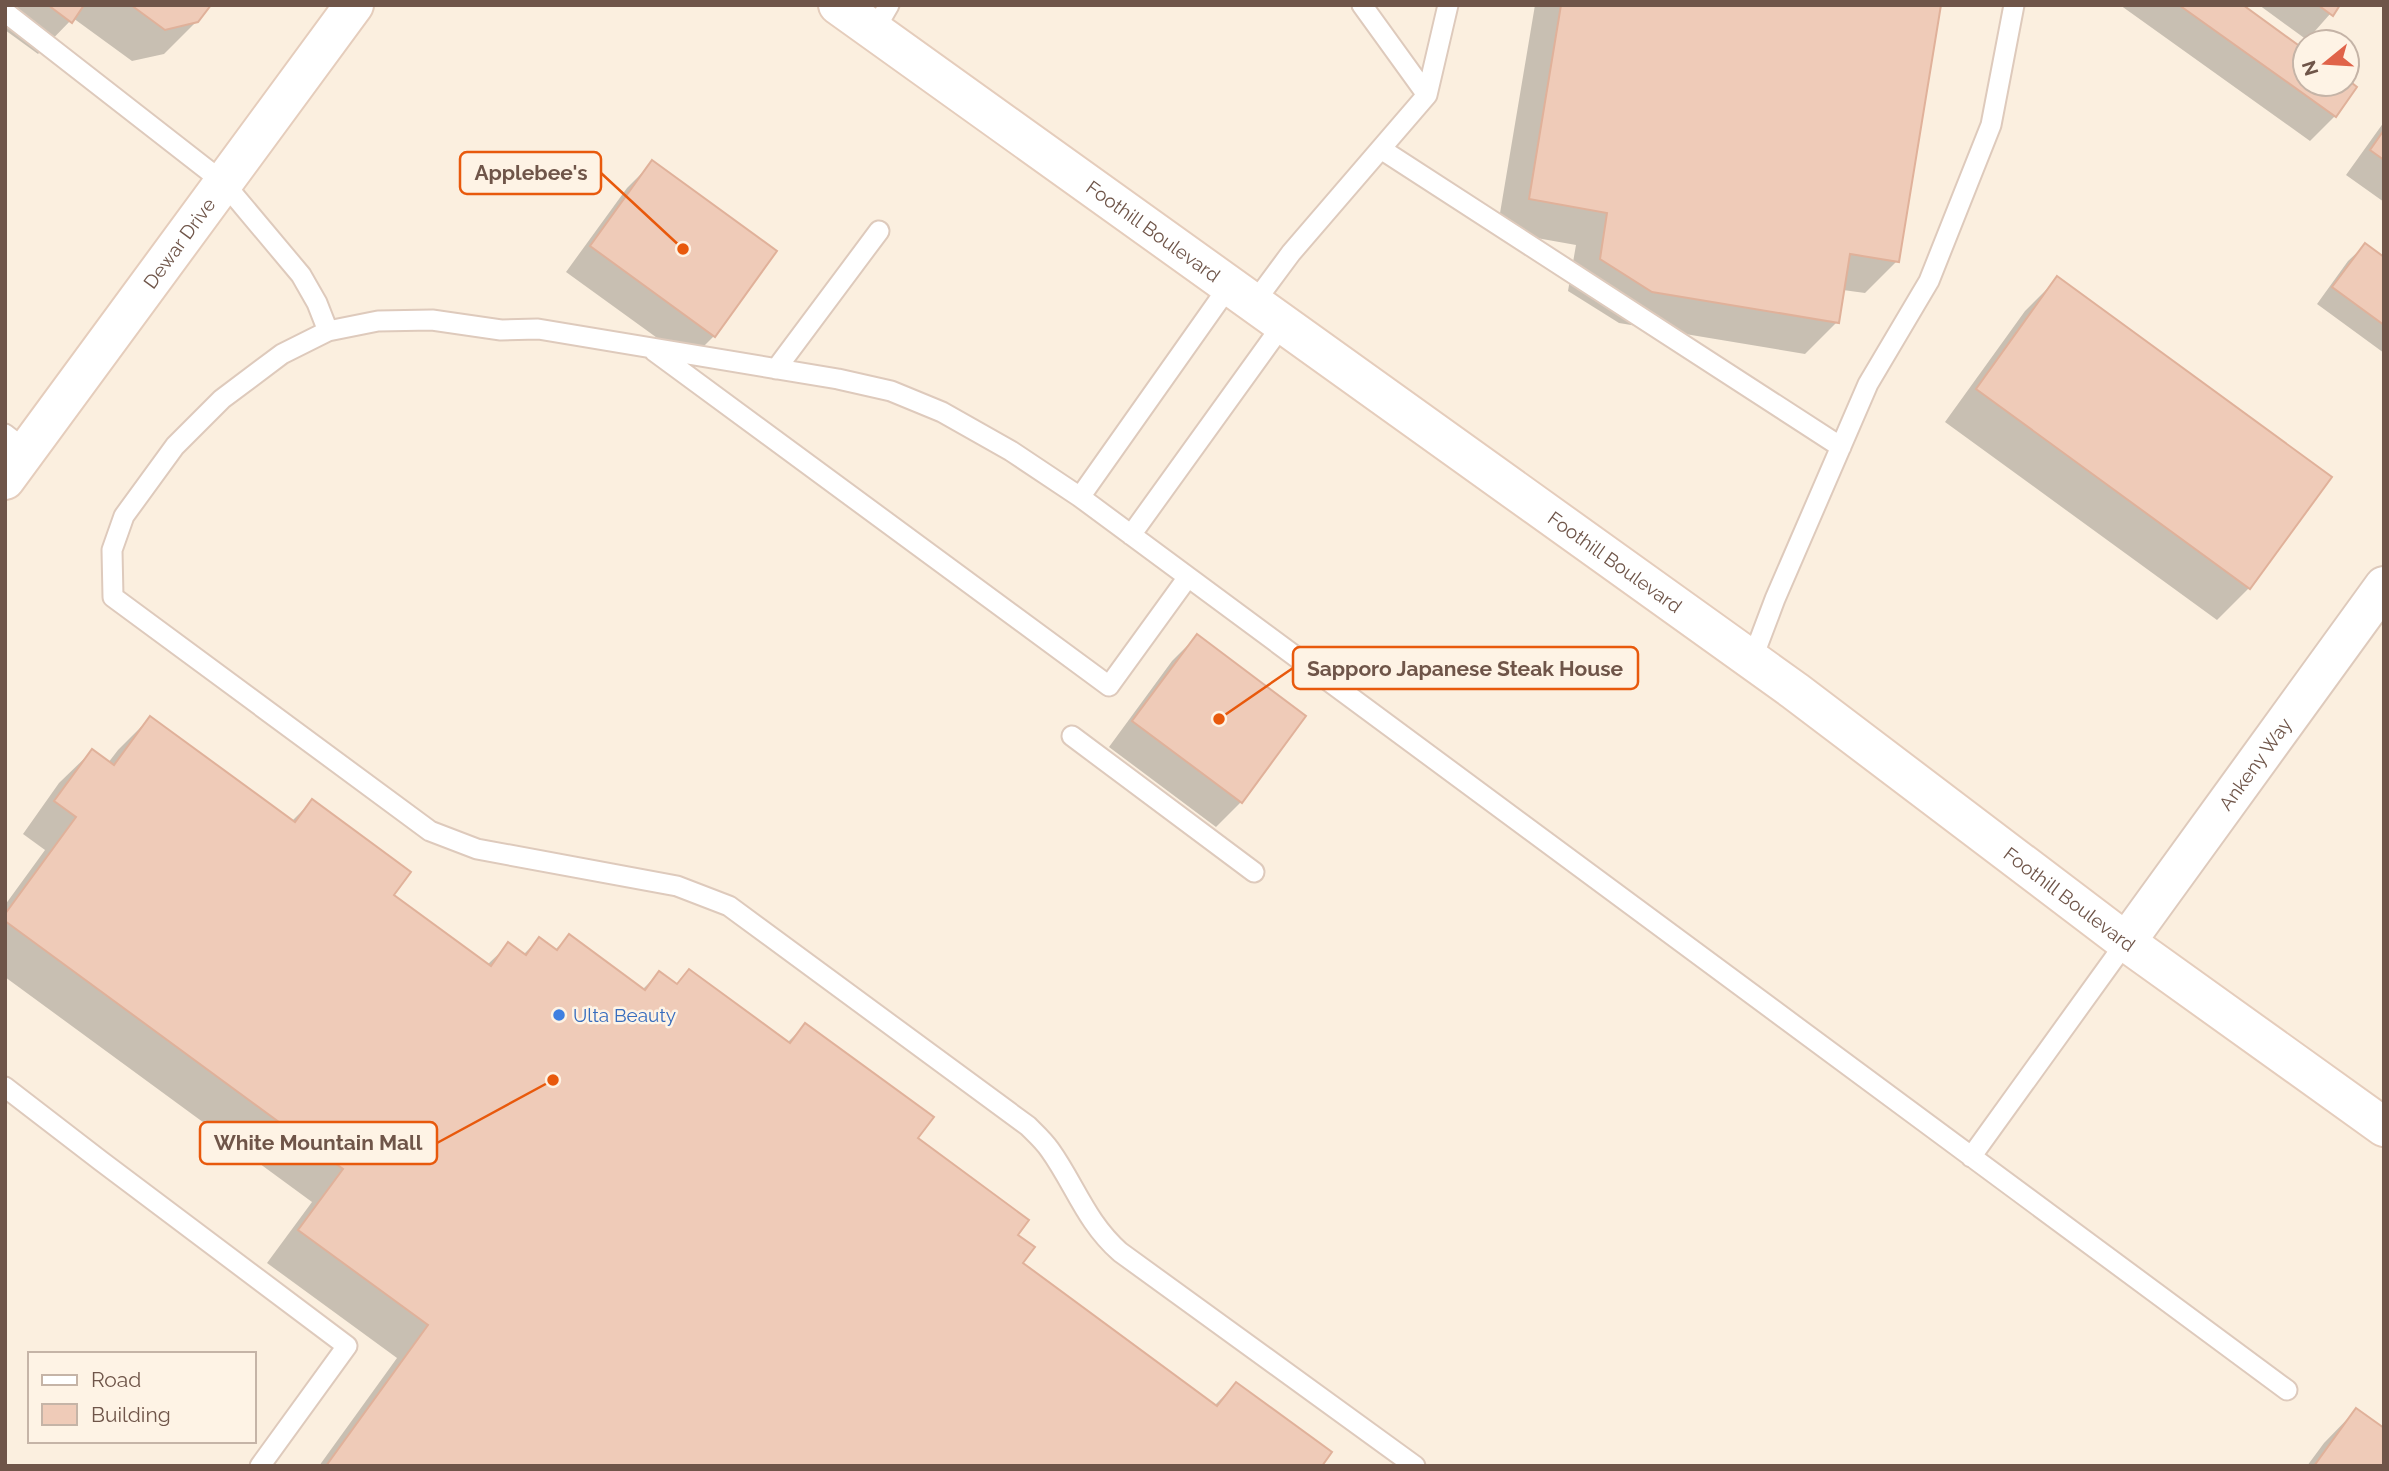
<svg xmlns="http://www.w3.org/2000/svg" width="2389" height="1471" font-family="Raleway,sans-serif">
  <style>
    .shadow { fill: #0003 }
    .building { fill: #efcbb8; stroke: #e0b19a; stroke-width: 2 }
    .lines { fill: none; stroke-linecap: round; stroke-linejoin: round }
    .lane-casing { stroke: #decabc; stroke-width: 23 }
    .street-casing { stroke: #decabc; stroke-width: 42 }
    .secondary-casing { stroke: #e5cdbc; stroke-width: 42 }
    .lane { stroke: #fff; stroke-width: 19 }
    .street { stroke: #fff; stroke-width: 38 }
    .secondary { stroke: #fff; stroke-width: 38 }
    .shop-dot { fill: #3f7fe0; stroke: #fef3e5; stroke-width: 2.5 }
    .labels { text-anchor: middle; stroke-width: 5; stroke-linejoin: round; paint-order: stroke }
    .street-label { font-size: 19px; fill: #6f5549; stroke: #fef3e5 }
    .shop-label { font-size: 19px; fill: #366cbe; stroke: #fef3e5; text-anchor: start }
    .leader { fill: none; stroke: #e8590c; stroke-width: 2.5 }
    .callout-dot { fill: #e8590c; stroke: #fef3e5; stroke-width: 2.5 }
    .callout { fill: #fef3e5; stroke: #e8590c; stroke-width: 2.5 }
    .callout-label { font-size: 21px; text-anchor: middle; font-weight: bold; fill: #6f5549 }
  </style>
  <rect width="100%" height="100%" fill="#fbefdf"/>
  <path class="shadow" d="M5,5H208L197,21L164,54L132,61L73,18L38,54L5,30Z
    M1535,5H1939L1897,261L1865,293L1843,290L1837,322L1805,354L1619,323L1568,291L1576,245L1497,231Z
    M2120,5H2240L2305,52V84H2347V82L2355,87L2335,116L2310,141Z
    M2259,5H2338L2307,40Z
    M2384,122V202L2346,175Z
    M652,163L714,336L689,361L566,272L627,188Z
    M2365,245L2384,259V353L2317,304L2348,261Z
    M2057,279L2249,588L2217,620L1945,422L2025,311Z
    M1197,636L1241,802L1216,827L1109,747L1172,661Z
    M150,718L291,822L312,801L392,896L487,965L509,944L523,955L539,939L555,950L569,936L642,990L659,973L675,985L689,971L787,1043L805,1025L916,1139L1016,1236L1021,1264L1214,1406L1236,1384L1320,1466H319L397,1358L267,1263L312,1202L5,977V905L45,850L23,834L59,783L92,751L108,763L118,750Z
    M2356,1410L2384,1466H2307L2324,1443Z"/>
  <path class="building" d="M48,5H84L72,23Z
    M131,5H211L198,22L165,30Z
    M1561,5H1941L1899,262L1850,254L1839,323L1652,292L1600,259L1607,213L1529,199Z
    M2179,5H2243L2305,50V84H2347V79L2357,87L2336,117Z
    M2318,5H2340L2333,16Z
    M2384,130V160L2370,150Z
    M652,160L777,251L715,337L590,246Z
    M2365,243L2384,257V325L2332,287Z
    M2057,276L2332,477L2250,589L1976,389Z
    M1197,634L1306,716L1242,803L1132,721Z
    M150,716L295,822L312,799L411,872L394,895L491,966L508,942L526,955L539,937L557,950L569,934L645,990L659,971L677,984L689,969L790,1043L805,1023L934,1117L918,1138L1029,1220L1018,1235L1035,1247L1023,1263L1217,1406L1236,1382L1332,1452L1322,1466H326L428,1325L298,1230L343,1169L5,921V914L76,817L54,801L92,749L114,765Z
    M2356,1408L2384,1428V1466H2314Z"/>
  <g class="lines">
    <g class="lane-casing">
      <path id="lane" d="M1362,5L1427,95
        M5,12L223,182L301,275L317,303L328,331
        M874,31L889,5
        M1381,149L1841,447
        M1254,303L1291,253L1427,95L1448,5
        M654,351L1109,686L1188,577
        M776,369L879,231
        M5,434L27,451
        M1080,497L1229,286
        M1131,535L1283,324
        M1752,660L1775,599L1868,384L1929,281L1991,125L2014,5
        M1072,736L1254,872
        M5,1087L101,1161L347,1346L260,1466
        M1971,1157L2126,942
        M1415,1466L1120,1252C1086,1222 1075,1185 1050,1150C1044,1141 1035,1133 1028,1126L729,906L677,886L477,849L430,831L113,597L112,550L124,516L175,446L222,399L282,354L328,331L378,321L432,320L501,330L538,329L838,379L891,391L942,412L1011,451L1080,497L2287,1390"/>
    </g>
    <g class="street-casing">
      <g id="street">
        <path id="s1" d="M2126,942L2384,586"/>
      </g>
    </g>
    <g class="secondary-casing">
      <g id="secondary">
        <path id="s2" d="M838,5L1795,691L2126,942L2384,1127"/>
        <path id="s3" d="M5,480L354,5"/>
      </g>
    </g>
    <use href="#lane" class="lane"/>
    <use href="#street" class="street"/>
    <use href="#secondary" class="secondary"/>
  </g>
  <circle class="shop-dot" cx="559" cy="1015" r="7"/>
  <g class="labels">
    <g class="street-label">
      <text dy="7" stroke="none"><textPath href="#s2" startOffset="388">Foothill Boulevard</textPath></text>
      <text dy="7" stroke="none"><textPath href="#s3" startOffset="294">Dewar Drive</textPath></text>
      <text dy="7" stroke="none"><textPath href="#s2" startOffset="956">Foothill Boulevard</textPath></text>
      <text dy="7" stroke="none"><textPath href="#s1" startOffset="220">Ankeny Way</textPath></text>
      <text dy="7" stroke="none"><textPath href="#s2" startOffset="1522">Foothill Boulevard</textPath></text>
    </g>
    <g class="shop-label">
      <text x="573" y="1022">Ulta Beauty</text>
    </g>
  </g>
  <path class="leader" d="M683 249L601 173M1219 719L1293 668M553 1080L437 1143"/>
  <g class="callout-dot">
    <circle cx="683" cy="249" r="7"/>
    <circle cx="1219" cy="719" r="7"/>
    <circle cx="553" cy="1080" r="7"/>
  </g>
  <g class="callout">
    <rect x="460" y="152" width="141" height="42" rx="7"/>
    <rect x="1293" y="647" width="345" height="42" rx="7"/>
    <rect x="200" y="1122" width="237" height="42" rx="7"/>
  </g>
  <g class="callout-label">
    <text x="531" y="180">Applebee's</text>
    <text x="1465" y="676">Sapporo Japanese Steak House</text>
    <text x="318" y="1150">White Mountain Mall</text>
  </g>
  <rect width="2389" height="1471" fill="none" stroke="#6f5549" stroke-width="14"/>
  <rect x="28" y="1352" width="228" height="91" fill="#fef3e5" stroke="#c5b4a7" stroke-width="2"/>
  <rect x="42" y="1375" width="35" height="10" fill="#ffffff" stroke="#c5b4a7" stroke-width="2"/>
  <text x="91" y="1387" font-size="21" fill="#6f5549">Road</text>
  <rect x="42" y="1404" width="35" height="21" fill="#efcbb8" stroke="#c5b4a7" stroke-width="2"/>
  <text x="91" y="1422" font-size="21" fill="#6f5549">Building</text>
  <g transform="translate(2326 63) rotate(252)"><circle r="33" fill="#fef3e5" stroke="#c5b4a7" stroke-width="2"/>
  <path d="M0-5L12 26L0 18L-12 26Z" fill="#e06349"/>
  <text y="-10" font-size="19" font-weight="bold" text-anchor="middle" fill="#6f5549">N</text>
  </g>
</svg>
